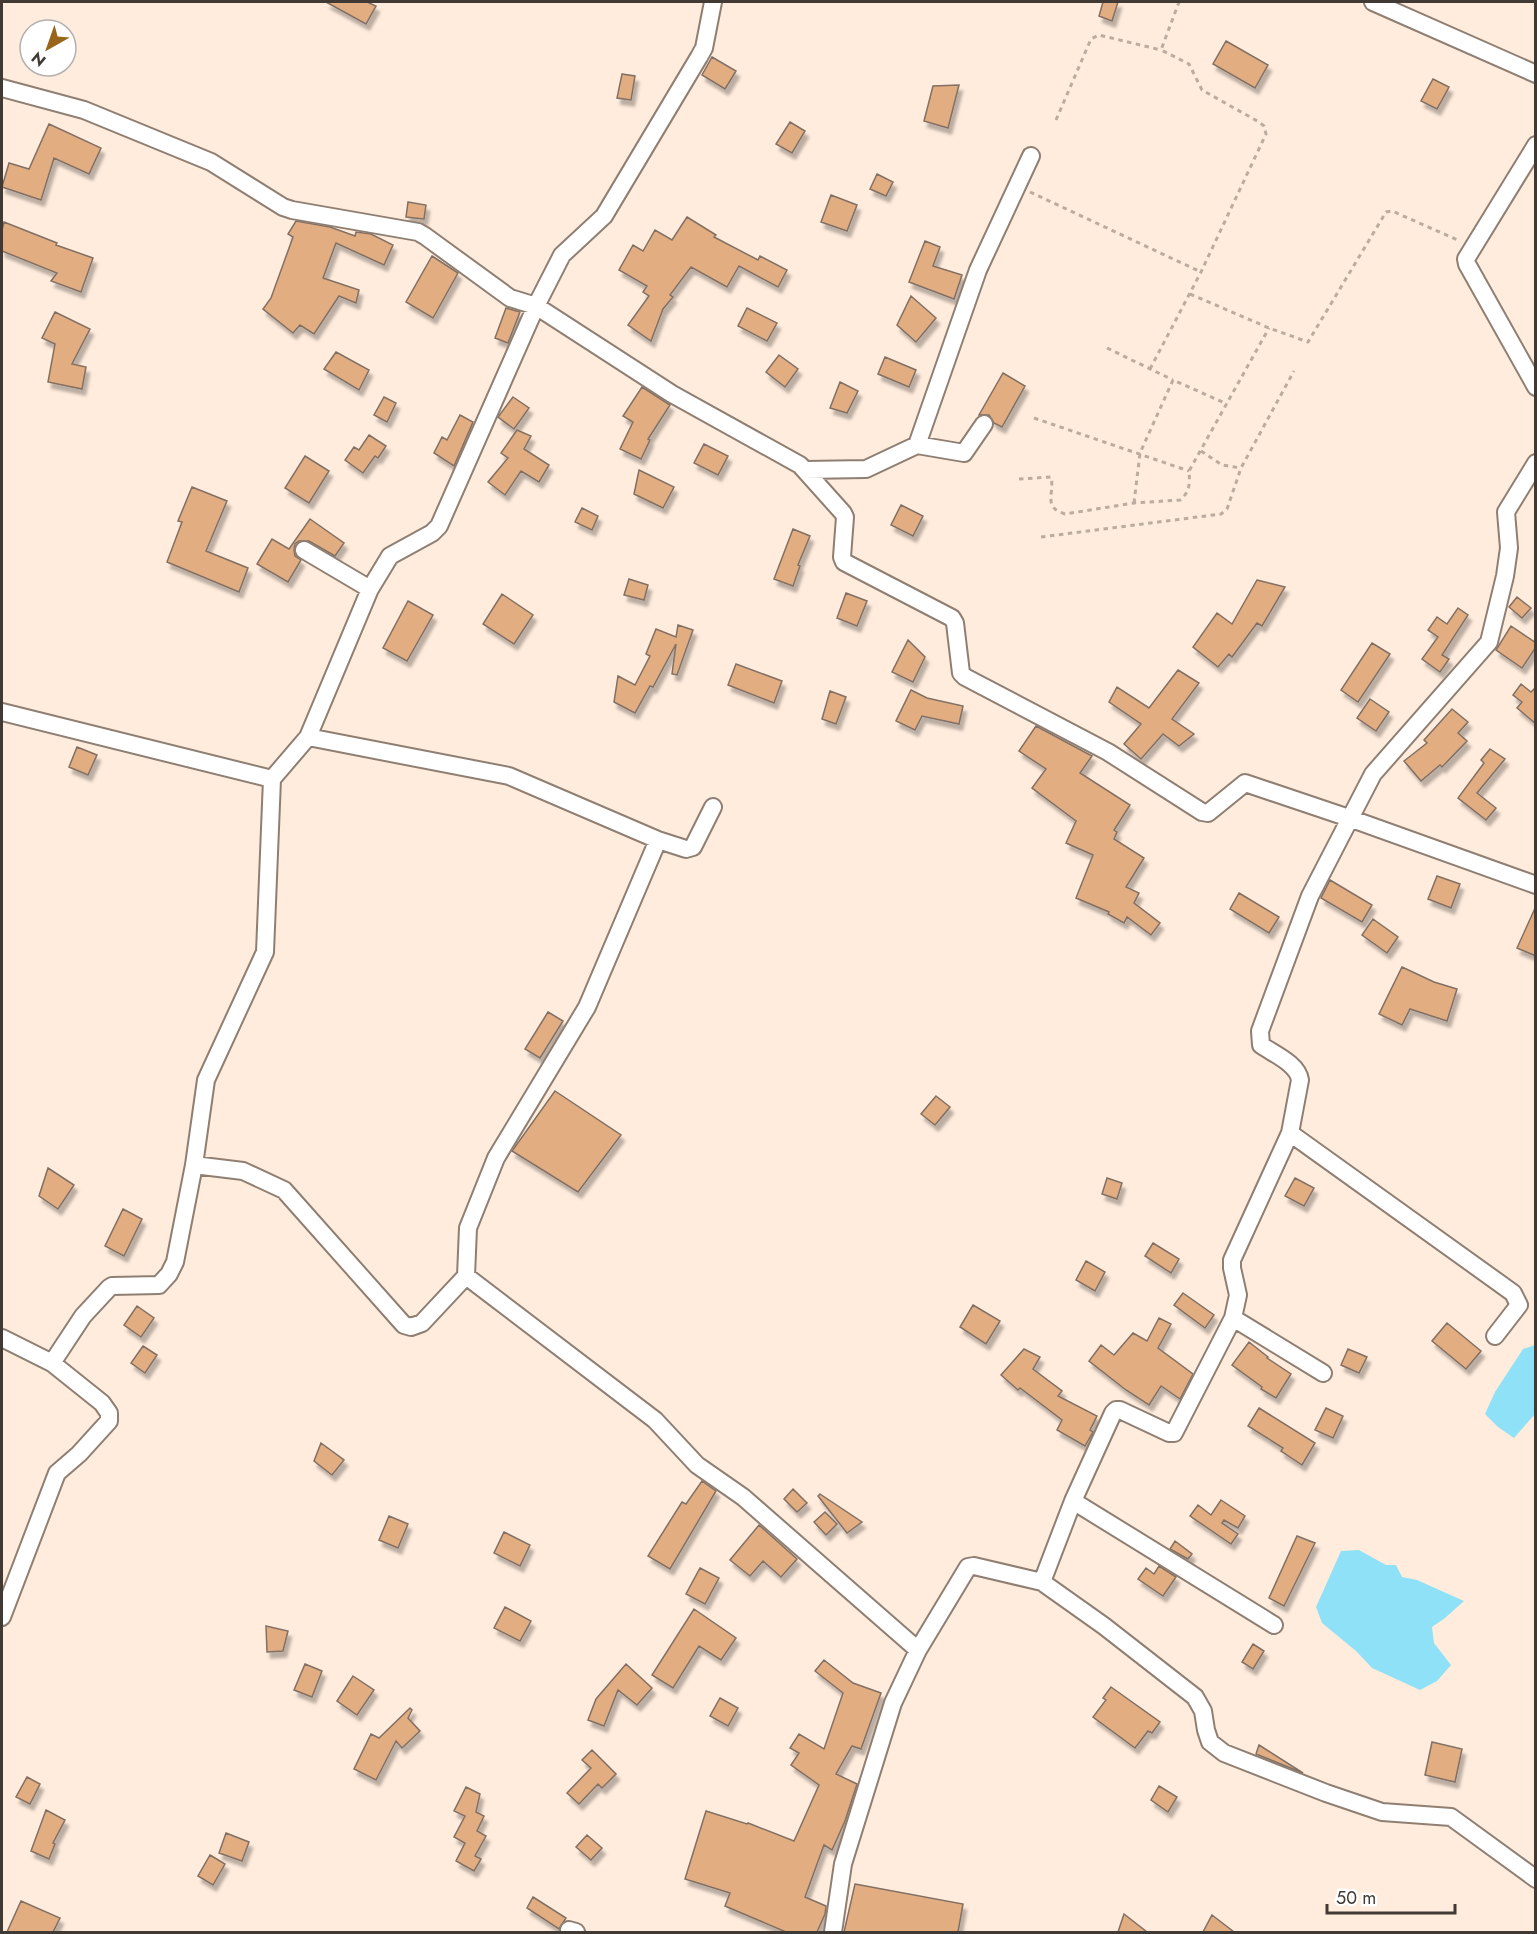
<svg xmlns="http://www.w3.org/2000/svg" width="1537" height="1934" font-family="Jost,sans-serif">
  <style>
    .water { fill: #8fe1f7 }
    .building { fill: #e3ad82; stroke: #817064; stroke-width: 1.5; filter: url(#shadow) }
    .lines { fill: none; stroke-linecap: round; stroke-linejoin: round }
    .street-casing { stroke: #8f7f72; stroke-width: 20 }
    .path { stroke: #bbaca0; stroke-width: 3; stroke-dasharray: 4.5 4.5; stroke-linecap: butt }
    .street { stroke: #fff; stroke-width: 16 }
  </style>
  <defs>
    <filter id="shadow"><feDropShadow dx="3.5" dy="6" stdDeviation="1.5" flood-color="#0004"/></filter>
  </defs>
  <rect width="100%" height="100%" fill="#ffecdd"/>
  <path class="water" d="M1535,1345V1414L1514,1438L1498,1427L1485,1414L1495,1392L1523,1349Z
    M1359,1550L1386,1565H1396L1402,1577L1417,1580L1464,1601L1445,1618L1432,1627L1434,1643L1451,1665L1437,1681L1420,1690L1372,1668L1356,1651L1322,1623L1316,1607L1341,1551Z"/>
  <path class="building" d="M326,2H367L376,6L366,24Z
    M1103,2H1118L1112,21L1099,16Z
    M1226,41L1268,65L1255,88L1213,64Z
    M712,57L736,71L725,89L702,75Z
    M622,74L635,76L631,100L617,98Z
    M1433,79L1449,87L1437,109L1421,101Z
    M959,85L948,128L924,121L933,86Z
    M790,122L805,131L792,153L776,144Z
    M49,124L101,148L89,174L54,158L41,200L2,187L9,163L29,169Z
    M877,174L893,182L886,196L870,189Z
    M831,195L857,205L847,231L821,222Z
    M408,202L426,205L424,219L406,217Z
    M687,217L716,235L714,237L758,260L760,256L787,270L778,287L739,266L727,287L691,267L670,295L673,297L663,309L651,341L628,325L649,296L643,292L647,286L619,270L633,245L643,251L655,230L672,240Z
    M296,221L330,227L355,236L356,232L371,234L393,245L384,265L336,243L323,278L359,290L356,303L339,296L314,334L300,325L293,333L263,309L271,298L293,237L288,234Z
    M4,222L57,243L56,245L93,258L81,292L51,281L57,273L2,251V230Z
    M925,241L940,247L933,266L962,275L954,299L909,282Z
    M432,256L458,273L433,318L406,302Z
    M911,296L936,318L916,342L897,325Z
    M506,308L520,312L508,343L495,338Z
    M747,308L777,323L767,341L738,326Z
    M55,312L90,329L72,364L86,367L82,389L48,382L55,344L42,338Z
    M336,352L369,370L359,390L324,369Z
    M779,355L798,369L785,387L766,372Z
    M885,357L916,370L909,387L878,374Z
    M1003,373L1025,386L1002,427L994,423L989,415H979Z
    M840,382L858,391L847,413L830,408Z
    M642,387L670,405L648,439L650,440L641,459L620,449L633,422L623,416Z
    M384,397L396,403L387,422L374,415Z
    M513,397L529,408L514,429L498,417Z
    M460,415L473,422L454,466L434,453L442,437L447,440Z
    M517,430L531,436L524,449L549,465L539,482L521,471L505,495L488,482L508,458L501,453Z
    M369,435L386,446L378,458L375,456L363,473L345,460L354,447L359,450Z
    M704,444L728,456L718,475L694,463Z
    M305,456L329,471L309,503L285,488Z
    M639,470L674,487L663,508L634,494Z
    M192,487L227,501L206,551L248,568L239,592L167,562L182,522L178,521Z
    M901,505L923,516L913,536L891,525Z
    M582,508L598,516L592,530L575,522Z
    M310,519L344,543L335,556L309,541H299L295,544L294,550L295,556L301,560L288,582L257,564L272,539L289,549Z
    M793,529L810,536L798,565L800,566L793,586L774,579Z
    M629,579L648,585L644,600L624,595Z
    M1257,580L1285,587L1262,626L1257,623L1232,657L1229,654L1218,667L1193,647L1217,613L1232,624Z
    M846,593L867,601L857,626L837,618Z
    M502,594L533,615L514,644L483,624Z
    M1517,597L1531,608L1522,618L1509,607Z
    M408,601L433,615L407,661L383,648Z
    M1458,608L1468,615L1442,655L1449,659L1440,672L1422,659L1438,637L1428,630L1437,617L1447,624Z
    M678,625L693,630L677,675L672,674L676,644L653,687L650,686L635,713L614,702L618,676L635,685L650,656L646,654L656,629L676,637Z
    M1511,626L1536,643V647L1522,668L1496,650Z
    M908,640L925,657L913,682L892,672Z
    M1372,643L1390,654L1358,702L1341,690Z
    M736,664L782,681L774,703L728,685Z
    M1178,670L1199,683L1172,719L1194,734L1179,746L1163,734L1141,759L1124,744L1141,724L1109,702L1117,687L1149,708Z
    M1521,684L1531,692L1536,687V724L1517,708L1522,702L1513,695Z
    M911,690L927,698L963,706L959,724L922,716L915,730L896,721Z
    M830,691L846,697L836,724L822,719Z
    M1370,699L1389,712L1376,731L1357,718Z
    M1452,709L1468,722L1458,733L1467,741L1442,767L1440,765L1421,781L1404,761L1427,743L1424,740Z
    M1036,726L1092,756L1080,773L1130,805L1114,830L1117,832L1114,839L1144,858L1126,887L1139,893L1134,903L1160,923L1151,935L1127,917L1124,923L1108,914L1109,912L1076,898L1093,855L1066,843L1076,821L1032,788L1046,769L1019,751Z
    M77,747L97,755L88,775L69,767Z
    M1490,749L1505,759L1477,793L1496,808L1486,820L1458,798L1484,763L1481,760Z
    M1437,876L1460,884L1451,908L1428,899Z
    M1330,880L1372,905L1362,922L1321,898Z
    M1239,893L1279,917L1269,933L1230,909Z
    M1536,906V956L1517,948Z
    M1373,919L1398,937L1387,953L1362,935Z
    M1402,967L1434,982L1457,989L1447,1021L1410,1009L1402,1025L1379,1014Z
    M548,1012L563,1021L540,1058L525,1049Z
    M555,1091L621,1135L578,1192L512,1151Z
    M936,1096L950,1107L935,1125L921,1114Z
    M48,1168L74,1185L58,1209L39,1196Z
    M1107,1178L1122,1183L1117,1199L1102,1194Z
    M1295,1178L1314,1188L1304,1206L1285,1196Z
    M123,1209L142,1219L124,1256L105,1246Z
    M1153,1243L1179,1259L1171,1273L1145,1256Z
    M1086,1261L1105,1272L1095,1291L1076,1280Z
    M1183,1293L1214,1315L1205,1328L1174,1305Z
    M973,1305L1000,1321L986,1344L960,1327Z
    M137,1306L154,1318L141,1337L124,1325Z
    M1159,1318L1171,1324L1158,1348L1193,1374L1180,1399L1161,1386L1149,1405L1126,1390L1089,1361L1101,1345L1114,1355L1133,1333L1147,1341Z
    M1447,1323L1481,1351L1466,1369L1432,1341Z
    M1249,1342L1268,1357L1267,1358L1291,1374L1276,1398L1261,1389L1262,1387L1232,1365Z
    M143,1346L157,1355L145,1373L131,1363Z
    M1024,1349L1040,1357L1033,1369L1062,1391L1058,1396L1097,1416L1090,1430L1093,1432L1085,1446L1057,1430L1062,1420L1020,1388L1018,1390L1001,1375Z
    M1348,1349L1367,1357L1359,1373L1341,1365Z
    M1259,1408L1315,1443L1302,1465L1281,1451L1283,1448L1248,1426Z
    M1326,1408L1343,1416L1333,1438L1315,1430Z
    M321,1443L344,1460L332,1475L314,1461Z
    M702,1481L716,1491L670,1569L648,1556L682,1502L686,1504Z
    M793,1489L807,1503L797,1512L784,1499Z
    M820,1494L862,1522L847,1533L818,1496Z
    M1221,1500L1245,1516L1238,1528L1224,1520L1222,1523L1238,1534L1231,1544L1190,1516L1198,1505L1211,1515Z
    M825,1512L837,1524L826,1535L814,1522Z
    M389,1516L408,1524L398,1548L379,1540Z
    M759,1525L797,1559L781,1577L763,1561L750,1576L730,1560Z
    M504,1532L530,1545L520,1566L494,1553Z
    M1297,1536L1315,1543L1284,1606L1269,1598Z
    M1175,1541L1192,1554L1188,1559L1170,1549Z
    M1159,1566L1176,1577L1163,1596L1138,1579L1146,1568L1154,1574Z
    M700,1568L719,1578L705,1604L686,1594Z
    M505,1607L531,1621L520,1641L494,1628Z
    M694,1609L736,1638L721,1660L699,1646L673,1688L652,1675Z
    M266,1626L288,1631L283,1651L267,1652Z
    M1253,1644L1264,1651L1253,1669L1242,1662Z
    M824,1660L853,1683L881,1693L861,1749L852,1746L836,1774L857,1784L845,1821L832,1850L824,1845L805,1897L826,1906L825,1914L817,1932H786L725,1906L730,1893L685,1879L706,1811L747,1824L748,1823L794,1841L819,1785L791,1765L799,1753L790,1748L799,1734L824,1749L843,1693L815,1671Z
    M305,1664L322,1671L312,1697L294,1690Z
    M626,1664L652,1688L637,1705L618,1690L604,1726L588,1720L596,1699Z
    M353,1676L374,1690L357,1715L337,1701Z
    M1111,1687L1160,1722L1152,1733L1148,1731L1135,1748L1093,1717L1106,1700L1103,1698Z
    M720,1698L738,1708L728,1726L710,1716Z
    M410,1708L412,1710L408,1718L420,1731L402,1748L396,1741L376,1780L354,1769L371,1734L379,1738Z
    M1432,1742L1462,1749L1455,1782L1425,1775Z
    M1259,1745L1303,1773L1256,1754Z
    M592,1750L616,1774L602,1788L598,1784L579,1804L567,1793L591,1768L582,1760Z
    M27,1777L40,1784L30,1804L16,1797Z
    M1159,1786L1177,1797L1168,1812L1151,1800Z
    M466,1787L480,1794L476,1812L484,1816L477,1831L486,1836L475,1856L481,1859L474,1871L456,1861L465,1843L454,1837L465,1816L454,1811Z
    M46,1810L65,1820L53,1843L55,1844L49,1859L31,1851Z
    M226,1833L249,1842L242,1861L219,1853Z
    M587,1835L602,1848L591,1860L576,1847Z
    M210,1855L225,1864L213,1885L198,1876Z
    M855,1884L963,1904L958,1932H844Z
    M533,1897L566,1918L559,1929L527,1908Z
    M21,1901L60,1918L53,1932H7Z
    M1124,1914L1147,1932H1118Z
    M1212,1915L1234,1932H1203Z"/>
  <g class="lines">
    <g class="street-casing">
      <path id="street" d="M1373,2L1536,74
        M2,88L84,110L211,162L283,207L292,210L418,232L425,236L510,298L536,306L672,394L800,465L843,513L845,517L842,557L844,562L952,618L955,623L961,673L965,677L1108,752L1202,812L1208,813L1245,783L1349,818L1536,885
        M1536,145L1466,259L1467,264L1536,387
        M917,445L978,270L1031,156
        M805,470L866,469L917,445L964,453L984,424
        M304,550L370,589
        M2,712L272,779
        M308,737L509,776L658,840L686,849L693,847L713,807
        M1290,1133L1513,1293L1519,1305L1495,1336
        M194,1165L243,1171L284,1190L404,1325L411,1327L422,1323L466,1276L468,1228L496,1158L587,1007L658,840
        M466,1276L655,1420L697,1465L743,1497L918,1650
        M1233,1318L1323,1373
        M2,1338L52,1363L102,1403L109,1413V1421L79,1454L57,1473L2,1617
        M52,1363L83,1316L109,1288L112,1286L159,1285L169,1274L175,1262L194,1165L206,1080L265,952L272,779L308,737L370,589L390,556L432,533L439,526L536,306L562,255L604,216L699,57L704,48L713,2
        M1073,1501L1274,1625
        M1042,1582L1104,1626L1195,1697L1203,1711L1206,1730L1210,1742L1224,1753L1326,1793L1382,1812L1451,1817L1536,1879
        M569,1930L576,1932
        M833,1932L843,1864L893,1703L918,1650L968,1567L974,1566L1042,1582L1073,1501L1113,1413L1116,1410H1120L1169,1433H1174L1233,1318L1238,1295L1232,1268V1260L1290,1133L1300,1080C1298,1064 1274,1054 1261,1045L1260,1031L1310,896L1373,774L1489,642L1505,576L1509,548L1506,512L1536,463"/>
    </g>
    <path class="path" d="M1056,120L1091,39L1099,35L1161,50
      M1030,192L1201,272
      M1190,294L1269,328L1308,342L1386,212L1392,211L1460,241
      M1107,348L1173,380
      M1150,369L1201,272L1266,134L1264,126L1259,122L1202,90L1189,64L1161,50L1179,2
      M1034,418L1189,471
      M1201,451L1222,465L1241,468
      M1019,479L1051,477C1055,493 1042,507 1065,514L1134,503L1180,500C1190,492 1190,483 1189,471L1269,328
      M1134,503L1140,453L1173,380L1227,404
      M1041,537L1221,514L1227,509L1241,468L1294,371"/>
    <use href="#street" class="street"/>
  </g>
  <rect width="1537" height="1934" fill="none" stroke="#413a34" stroke-width="6"/>
  <g transform="translate(48 48) rotate(220)"><circle r="28" fill="#ffffff" stroke="#b3b0ae" stroke-width="1.5"/>
  <path d="M0-4.5L10 22L0 15L-10 22Z" fill="#98651a"/>
  <text y="-9" font-size="16" font-weight="bold" text-anchor="middle" fill="#413a34">N</text>
  </g>
  <path d="M1327 1904v9h128v-9" fill="none" stroke="#413a34" stroke-width="3"/>
  <text x="1336" y="1904" font-size="18" fill="#413a34" stroke="#ffffff" stroke-width="4.5" paint-order="stroke">50 m</text>
</svg>
